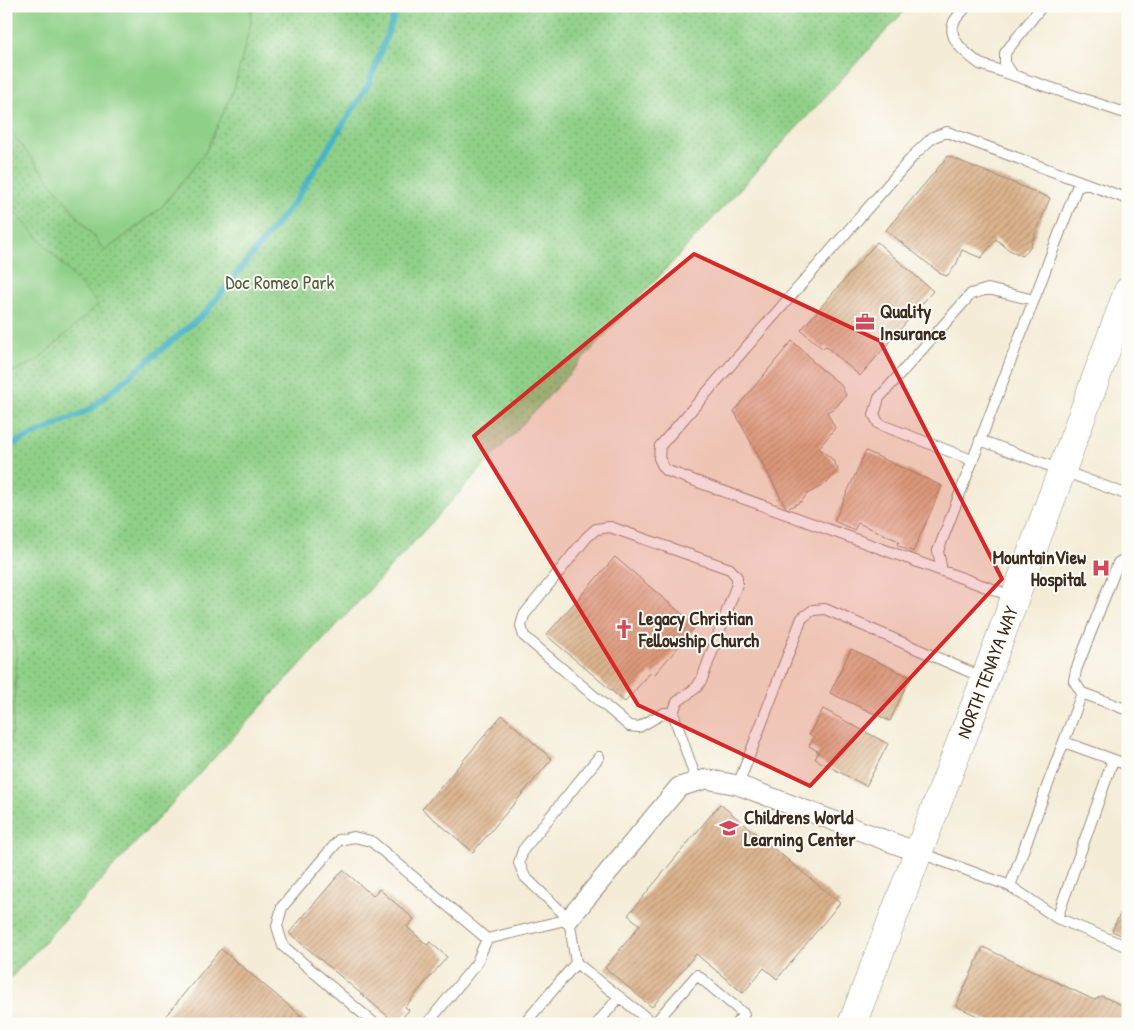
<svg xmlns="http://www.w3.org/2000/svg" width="1134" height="1030" font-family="'Patrick Hand',sans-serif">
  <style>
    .grass { fill: url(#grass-dots); stroke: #657d53 }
    .garden { fill: #8fd088; stroke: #657d53 }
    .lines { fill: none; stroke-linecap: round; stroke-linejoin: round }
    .stream { stroke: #47b4c4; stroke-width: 6 }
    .building { fill: url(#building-hatch) }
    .service-casing { stroke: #988b7a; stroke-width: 12 }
    .minor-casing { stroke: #988b7a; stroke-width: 21 }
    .secondary-casing { stroke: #988b7a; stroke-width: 29 }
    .service { stroke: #fff; stroke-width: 10 }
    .minor { stroke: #fff; stroke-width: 19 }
    .secondary { stroke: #fff; stroke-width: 28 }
    .marked { fill: #d62828; fill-opacity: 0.2; stroke: #d62828; stroke-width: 4; stroke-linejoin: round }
    .labels { text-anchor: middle; stroke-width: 4; stroke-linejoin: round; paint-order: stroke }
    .park-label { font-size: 19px; fill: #545c3e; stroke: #fdfcf7 }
    .poi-label { font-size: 19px; font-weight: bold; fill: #3b2a1e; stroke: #fdfcf7; text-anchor: start }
    .street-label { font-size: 19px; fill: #3b2a1e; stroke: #fdfcf7 }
  </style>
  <defs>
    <pattern id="grass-dots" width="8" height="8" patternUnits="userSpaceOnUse" patternTransform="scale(1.25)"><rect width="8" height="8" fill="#8fd088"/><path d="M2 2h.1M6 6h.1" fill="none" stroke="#76a96f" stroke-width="1.8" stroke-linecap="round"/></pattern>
    <pattern id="building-hatch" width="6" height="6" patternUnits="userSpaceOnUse" patternTransform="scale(1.25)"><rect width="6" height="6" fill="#dcb48e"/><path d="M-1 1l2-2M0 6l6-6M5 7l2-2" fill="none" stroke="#b49373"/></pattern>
  </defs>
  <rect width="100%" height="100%" fill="#fdfcf7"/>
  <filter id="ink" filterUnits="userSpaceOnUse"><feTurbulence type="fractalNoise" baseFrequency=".02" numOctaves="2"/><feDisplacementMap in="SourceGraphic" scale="10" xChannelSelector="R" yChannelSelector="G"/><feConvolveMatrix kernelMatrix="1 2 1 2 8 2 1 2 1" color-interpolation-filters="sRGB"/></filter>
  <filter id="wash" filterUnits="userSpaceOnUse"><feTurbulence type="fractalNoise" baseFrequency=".0096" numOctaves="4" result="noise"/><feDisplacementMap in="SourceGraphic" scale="20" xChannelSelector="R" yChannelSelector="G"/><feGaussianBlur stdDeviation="1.12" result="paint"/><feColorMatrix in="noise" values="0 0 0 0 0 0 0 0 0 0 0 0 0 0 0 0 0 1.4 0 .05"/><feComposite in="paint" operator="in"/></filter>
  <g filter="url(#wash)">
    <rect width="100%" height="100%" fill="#f4ecd7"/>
    <path class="grass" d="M6,6H909L6,983Z"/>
    <path class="garden" d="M6,6H250L251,22L234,89L205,153L160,209L105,251L6,126Z
      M6,202L98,304L37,361L6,374Z
      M6,607L17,653L12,732L6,748Z"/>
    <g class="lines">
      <path class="stream" d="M6,447L89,410L206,312L295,201L369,83L398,6"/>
    </g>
    <g id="blocks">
      <path class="building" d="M948,156L1050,198L1030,247L1023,256L1009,250L996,239L981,258L962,250L956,265L947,276L941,274L886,230Z
        M877,242L933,291L860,376L825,346L823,349L801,330Z
        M792,341L809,356L813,362L841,385L846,395L836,407L827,412L835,428L819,448L832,459L838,469L827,483L807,494L802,501L787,509L734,411Z
        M866,451L942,486L913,552L897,545L899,541L858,523L854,530L834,521Z
        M615,557L696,626L654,675L651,672L625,702L546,635Z
        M851,649L910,677L890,721L830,693Z
        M823,709L888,744L866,786L815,759L819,752L809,746L814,737L809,734Z
        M502,715L552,759L473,852L422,809Z
        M720,804L840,903L777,979L764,968L743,993L696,954L652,1007L605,968L640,925L628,915Z
        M343,870L373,896L379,889L414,919L407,927L427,945L430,942L447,957L405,1007L409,1010L397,1024L289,933Z
        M1128,896V938L1112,931Z
        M983,947L1094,1000L1102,996L1128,1008V1024H994L956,1006Z
        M221,949L311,1024H159Z"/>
    </g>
  </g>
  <g filter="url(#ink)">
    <use href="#blocks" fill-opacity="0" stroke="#988b7a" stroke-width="1"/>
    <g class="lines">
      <g class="service-casing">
        <path id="service" d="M967,6C963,11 957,16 954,22C946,39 968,55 980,64L1128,114
          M1013,75L1005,63V53L1042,6
          M980,440L1128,495
          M972,460L879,424L874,415L879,398L971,294L988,289L1034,300
          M1128,557L1118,563L1076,670L1074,681L1082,693L1128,710
          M942,571L938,551L1077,187L1088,184
          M1014,597L665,470L659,458L660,446L915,154L933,137L947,132L1128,199
          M673,713H664L639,727L629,726L524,636L521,626L524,615L587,537L596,529L610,527L730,569L737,577V584L702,679L697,687L677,702L673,713L697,782
          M1064,742L1128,765
          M599,757L523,850L519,863L525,877L569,919L576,963L654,1024
          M738,785L802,618L813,610L825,609L984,678
          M918,852L1010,886L1057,918L1128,947
          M1010,886L1082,693
          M1057,918L1113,760
          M487,939L569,919
          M375,1024L283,946L277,926L282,907L339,840L354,837L371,841L487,939
          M427,1024L476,964L487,939
          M524,1024L576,963
          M597,1024L619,997
          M654,1024L697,975L744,1014L736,1024"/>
      </g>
      <g class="minor-casing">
        <path id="minor" d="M569,919L679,787L706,779L738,785L917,852"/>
      </g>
      <g class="secondary-casing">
        <path id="secondary" d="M852,1024L979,695L1128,291"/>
      </g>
      <use href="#service" class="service"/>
      <use href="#minor" class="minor"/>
      <use href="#secondary" class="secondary"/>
    </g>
  </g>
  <path class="marked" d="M694,254L880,341L1002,579L810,786L638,705L474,436Z"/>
  <defs>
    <g id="office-bare" transform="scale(1.5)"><path d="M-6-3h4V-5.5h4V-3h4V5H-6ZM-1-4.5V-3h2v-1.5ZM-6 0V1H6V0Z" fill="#d1495b" stroke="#fdfcf7" stroke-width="2.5" paint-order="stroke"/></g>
    <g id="hospital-bare" transform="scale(1.5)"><path d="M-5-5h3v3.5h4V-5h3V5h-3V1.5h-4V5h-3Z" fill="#d1495b" stroke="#fdfcf7" stroke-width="2.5" paint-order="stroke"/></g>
    <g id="church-bare" transform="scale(1.5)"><path d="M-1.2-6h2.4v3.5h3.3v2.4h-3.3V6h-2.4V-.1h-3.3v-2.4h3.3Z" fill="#d1495b" stroke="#fdfcf7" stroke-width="2.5" paint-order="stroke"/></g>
    <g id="school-bare" transform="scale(1.5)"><path d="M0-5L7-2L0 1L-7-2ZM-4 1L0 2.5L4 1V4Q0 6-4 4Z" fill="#d1495b" stroke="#fdfcf7" stroke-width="2.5" paint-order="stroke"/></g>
  </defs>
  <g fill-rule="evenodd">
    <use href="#office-bare" x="865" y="322"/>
    <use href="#hospital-bare" x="1101" y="568"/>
    <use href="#church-bare" x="624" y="629"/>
    <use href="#school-bare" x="729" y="828"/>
  </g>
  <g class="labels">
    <g class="park-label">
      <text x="280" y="289">Doc Romeo Park</text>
    </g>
    <g class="poi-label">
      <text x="880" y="318">Quality<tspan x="880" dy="22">Insurance</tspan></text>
      <text x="1086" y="564" text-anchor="end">MountainView<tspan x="1086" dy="22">Hospital</tspan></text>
      <text x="639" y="625">Legacy Christian<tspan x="639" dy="22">Fellowship Church</tspan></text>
      <text x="744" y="824">Childrens World<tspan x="744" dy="22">Learning Center</tspan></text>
    </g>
    <g class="street-label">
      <text transform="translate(987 672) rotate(-69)" y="7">NORTH TENAYA WAY</text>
    </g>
  </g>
  <rect width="1134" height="1030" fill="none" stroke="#fdfcf7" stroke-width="25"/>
</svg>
